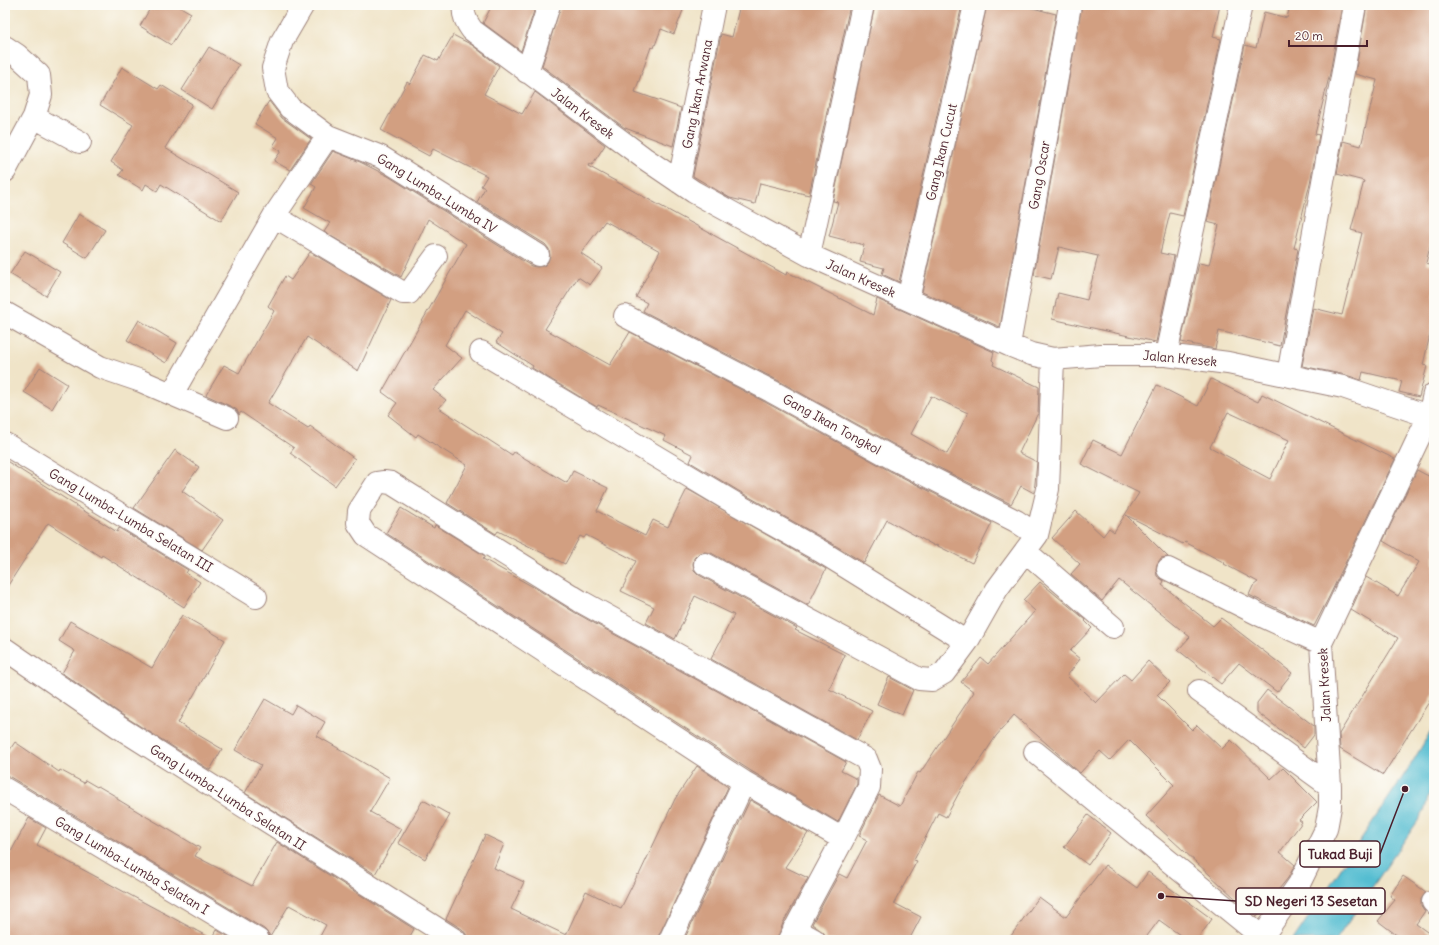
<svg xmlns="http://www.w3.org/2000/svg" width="1439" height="945" font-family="Delius,sans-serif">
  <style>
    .water { fill: #54bdd1; stroke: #4f6e7e }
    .building { fill: #d29f81; fill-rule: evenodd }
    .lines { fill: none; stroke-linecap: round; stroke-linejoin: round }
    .minor-casing { stroke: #9d827a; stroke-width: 24 }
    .minor { stroke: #fff; stroke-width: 22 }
    .labels { text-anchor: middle; stroke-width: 3.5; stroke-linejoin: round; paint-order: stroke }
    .street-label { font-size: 13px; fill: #4a1f2b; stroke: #fdfcf7 }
    .leader { fill: none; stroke: #4a1f2b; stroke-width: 1.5 }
    .callout-dot { fill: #4a1f2b; stroke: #fdfcf7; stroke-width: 1.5 }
    .callout { fill: #fdfcf7; stroke: #4a1f2b; stroke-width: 1.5 }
    .callout-label { font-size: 14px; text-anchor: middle; font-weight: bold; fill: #4a1f2b }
  </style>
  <rect width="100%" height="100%" fill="#fdfcf7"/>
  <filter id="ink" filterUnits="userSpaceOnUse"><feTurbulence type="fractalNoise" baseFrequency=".025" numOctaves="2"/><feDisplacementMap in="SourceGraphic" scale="8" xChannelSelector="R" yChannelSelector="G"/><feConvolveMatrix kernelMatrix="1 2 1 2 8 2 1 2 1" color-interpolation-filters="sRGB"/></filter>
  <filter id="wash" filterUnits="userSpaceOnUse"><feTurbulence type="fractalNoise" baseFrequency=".012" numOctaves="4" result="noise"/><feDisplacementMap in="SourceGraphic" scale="16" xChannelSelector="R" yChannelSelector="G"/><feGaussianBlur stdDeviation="0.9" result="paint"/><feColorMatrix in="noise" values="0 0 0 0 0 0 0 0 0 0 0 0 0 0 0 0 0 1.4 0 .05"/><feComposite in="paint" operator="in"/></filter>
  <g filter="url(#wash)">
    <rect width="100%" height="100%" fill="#f0e4c8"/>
    <path class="water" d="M1434,726V785L1429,794L1424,812L1336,940H1293L1410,766Z"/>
    <g id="blocks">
      <path class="building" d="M152,5H177L191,13L171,45L140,26Z
        M492,5H536L521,51L483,23Z
        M561,5H685L674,34L661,29L654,48L651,47L635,92L681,108L673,146L625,128L542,66Z
        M740,5H850L809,195L760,183L755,204L730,198L693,176L721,34L732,37Z
        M875,5H962L899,282L882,274L884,268L860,262L864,245L829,236L838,202L833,201Z
        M987,5H1020L1056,14L1000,327L922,292Z
        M1082,5H1220L1213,37L1221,39L1183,216L1170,213L1160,253L1174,256L1156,342L1052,319L1058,293L1087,300L1098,256L1059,247L1051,279L1034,275Z
        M1290,5H1342L1330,73L1315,134L1319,135L1310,183L1294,248L1298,249L1280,346L1219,331L1215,349L1181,342L1199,263L1209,265L1219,225L1207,222L1245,45L1256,48L1264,12L1287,18Z
        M1367,5H1434V230L1426,263L1434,265V317L1423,365L1427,366L1419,397L1399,392L1402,381L1363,372L1361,380L1346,375L1302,366L1313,308L1342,315L1362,233L1351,230L1364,181L1337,174L1343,141L1361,146L1377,80L1355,74Z
        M453,35L472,45L499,66L484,94L522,114L535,92L605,145L592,165L589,164L588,166L786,275L787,272L873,315L877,299L994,352L992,360L994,362L993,365L1039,387L1038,413L1019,453L1037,462L1034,493L1021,486L1011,504L902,449L777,380L643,311L647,303L636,297L660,251L605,221L581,253L602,268L590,285L578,277L545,329L610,365L630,332L765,402L890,471L992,523L972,563L936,545L935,546L887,520L864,563L828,541L742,493L690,462L693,455L664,440L666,436L598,405L597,407L532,368L533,366L496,342L502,334L465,310L445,345L462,358L433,390L446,400L439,408L512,455L514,452L567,483L573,471L608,488L597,511L645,536L653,520L668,527L687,489L826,569L808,605L711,553L704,552L699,553L694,558L693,564L694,570L699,575L797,628L795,630L845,655L829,689L872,711L857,740L711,659L734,615L695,596L675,639L646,623L654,607L621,591L636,561L586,535L584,538L580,536L565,564L498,531L496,534L447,503L467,465L418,434L416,437L388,415L397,403L382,392L466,244L428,219L401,277L324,232L330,223L304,208L316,187L311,184L333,151L360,162L388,176L531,266L537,267L544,266L548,262L550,256L549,249L545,244L477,202L485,188L481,186L487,176L433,149L429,156L381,130L407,82L410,84L425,55L438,61ZM931,396L968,413L947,454L911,434Z
        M209,47L239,65L212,109L182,90Z
        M122,67L158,89L161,85L192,104L165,148L238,192L221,221L161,184L157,191L146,184L143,190L119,175L123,170L111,162L133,125L100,105Z
        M269,101L282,118L311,139L290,170L274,161L281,151L273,146L278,138L255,124Z
        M79,214L105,230L87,258L62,243Z
        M25,251L60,272L46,296L10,274Z
        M310,252L391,300L358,371L307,337L268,403L308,429L310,426L355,459L335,486L290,453L294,448L241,412L239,415L237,410L232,407L206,395L224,365L239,373L274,311L268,306L285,276L291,280Z
        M139,320L177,343L166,363L127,340Z
        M40,367L67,384L52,409L24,392Z
        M1211,379L1258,402L1262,394L1395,459L1329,597L1314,626L1249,595L1253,586L1258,582L1224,564L1225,563L1185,542L1183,544L1126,515L1168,557L1161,558L1157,564L1156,569L1157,576L1164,581L1162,585L1213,626L1221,618L1292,673L1277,692L1239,663L1221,684L1178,650L1190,637L1119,580L1102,601L1071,574L1080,564L1052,538L1076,511L1103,536L1109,528L1114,532L1139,493L1081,464L1093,440L1122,454L1157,385L1198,406ZM1228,412L1289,440L1270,479L1210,447Z
        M175,450L199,467L182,491L223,520L202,550L134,508Z
        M5,460L117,532L119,528L188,570L186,573L200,582L184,607L102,555L101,557L48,523L5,590Z
        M1417,470L1434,479V694L1383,775L1340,749L1339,734L1398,638L1351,610L1366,577L1398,596L1419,562L1383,541Z
        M401,508L434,528L435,525L485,556L483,559L537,589L574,612L846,762L841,771L857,779V784L838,822L751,771L386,533Z
        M1040,582L1086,620L1085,621L1092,628L1070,651L1080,659L1067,676L1096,703L1124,674L1131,680L1148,661L1170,682L1157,695L1192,730L1197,725L1222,749L1231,740L1271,779L1283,768L1317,802L1299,820L1302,822L1280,852L1295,865L1288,878L1257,916L1235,898L1146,816L1174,785L1129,740L1110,760L1100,751L1080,773L1014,715L996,736L960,791L946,817L938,813L914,860L917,861L894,903L921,917L909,940H826L824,933L812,924L839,874L847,878L867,840L859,836L879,795L900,806L918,772L920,773L974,692L961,682L981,658L988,664L1035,611L1023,600Z
        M182,615L225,640L178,723L222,749L210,770L124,716L62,673L75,651L59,641L70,621L152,668Z
        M889,677L913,690L902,715L877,704Z
        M1267,690L1314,726V735L1304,748L1257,712V703Z
        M265,699L291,714L296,705L325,722L317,736L390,778L370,812L401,829L375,874L245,793L261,765L235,750Z
        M15,742L59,772L60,770L84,783L85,780L97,787L98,786L117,797V799L147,817L200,848L195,856L252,886L277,842L414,929L408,940H318L326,925L289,905L270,937L269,934L264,929L5,774V757Z
        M697,766L728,787L659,935L658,940H472L467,938L466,934L462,929L446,919L485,835L504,844L494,868L524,882L511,909L566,935L586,891L621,908L638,874L639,875L675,799Z
        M423,800L450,815L425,859L398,843Z
        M750,800L808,833L785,867L808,878L783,923L777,940H684Z
        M1088,815L1111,833L1088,865L1064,847Z
        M29,818L46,828L37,845L212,939L217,930L234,940H5V863Z
        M1105,865L1137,888L1148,872L1212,919L1197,940H1187L1159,920L1144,940H1008L1039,897L1066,917Z
        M1403,876L1426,892L1421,899V906L1425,911L1416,924L1434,937V940H1403L1378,921L1395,900L1390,896Z"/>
    </g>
  </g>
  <g filter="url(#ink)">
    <use href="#blocks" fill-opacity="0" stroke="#9d827a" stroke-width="1"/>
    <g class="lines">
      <g class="minor-casing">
        <path id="minor" d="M303,5L282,41L273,68L277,91L290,108L328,136L381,157L538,255
          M464,5C462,15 467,23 472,30L644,158L694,192L809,255L1009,345L1031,354L1053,359L1101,355H1166L1228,363L1343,387L1434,418
          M5,47L17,55L39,75L41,95L34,117L5,171
          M527,72L549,5
          M34,117L80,142
          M679,182L714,5
          M274,216L403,293H409L436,256
          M809,255L863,5
          M908,299L975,5
          M5,313L100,367L141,381L227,418
          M625,316L771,391L896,460L1016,521L1037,535
          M1009,345L1070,5
          M481,352L736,504L822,552L967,642
          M1166,355L1241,5
          M1288,375L1355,5
          M172,394L274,216L328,136
          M5,444L207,567L256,597
          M1025,551L1113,627
          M705,564L919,679L932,680L944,673L967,642L997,589L1037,535L1048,489L1053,359
          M1168,569L1260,615L1321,643
          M5,649L117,726L455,940
          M1199,691L1330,786
          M1035,752L1262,937
          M5,789L258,940
          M1433,902L1434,903
          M794,929L814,940
          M670,940L744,782
          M789,940L843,839L869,787L870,769L866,759L580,601L391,483L384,482L377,483L359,511L358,523L366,535L744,782L843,839
          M1260,940L1299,884L1326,829L1330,807V786L1321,643L1429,416L1434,394"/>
      </g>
      <use href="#minor" class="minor"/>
    </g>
  </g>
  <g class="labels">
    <g class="street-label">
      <text transform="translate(697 94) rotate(-79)" y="5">Gang Ikan Arwana</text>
      <text transform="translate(583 113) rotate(37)" y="5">Jalan Kresek</text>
      <text transform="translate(941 152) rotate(-77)" y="5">Gang Ikan Cucut</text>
      <text transform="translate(1039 175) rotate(-80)" y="5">Gang Oscar</text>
      <text transform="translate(437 193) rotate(32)" y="5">Gang Lumba-Lumba IV</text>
      <text transform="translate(861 278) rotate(24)" y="5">Jalan Kresek</text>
      <text transform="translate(1180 358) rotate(5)" y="5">Jalan Kresek</text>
      <text transform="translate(832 424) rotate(29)" y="5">Gang Ikan Tongkol</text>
      <text transform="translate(131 520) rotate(31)" y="5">Gang Lumba-Lumba Selatan III</text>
      <text transform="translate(1324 685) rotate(-93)" y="5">Jalan Kresek</text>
      <text transform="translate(228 797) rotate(33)" y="5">Gang Lumba-Lumba Selatan II</text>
      <text transform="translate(132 865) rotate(31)" y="5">Gang Lumba-Lumba Selatan I</text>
    </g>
  </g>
  <path class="leader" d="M1405 789L1380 854M1161 896L1236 901"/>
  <g class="callout-dot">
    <circle cx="1405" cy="789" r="4"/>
    <circle cx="1161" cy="896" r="4"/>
  </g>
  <g class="callout">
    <rect x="1300" y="841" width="80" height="26" rx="4"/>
    <rect x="1236" y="888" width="149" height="26" rx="4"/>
  </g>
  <g class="callout-label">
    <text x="1340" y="859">Tukad Buji</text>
    <text x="1311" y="906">SD Negeri 13 Sesetan</text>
  </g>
  <rect width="1439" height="945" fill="none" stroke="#fdfcf7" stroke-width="20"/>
  <path d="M1289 40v6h78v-6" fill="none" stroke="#4a1f2b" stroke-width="2"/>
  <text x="1295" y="40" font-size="12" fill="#4a1f2b" stroke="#fdfcf7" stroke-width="3" paint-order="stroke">20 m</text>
</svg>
